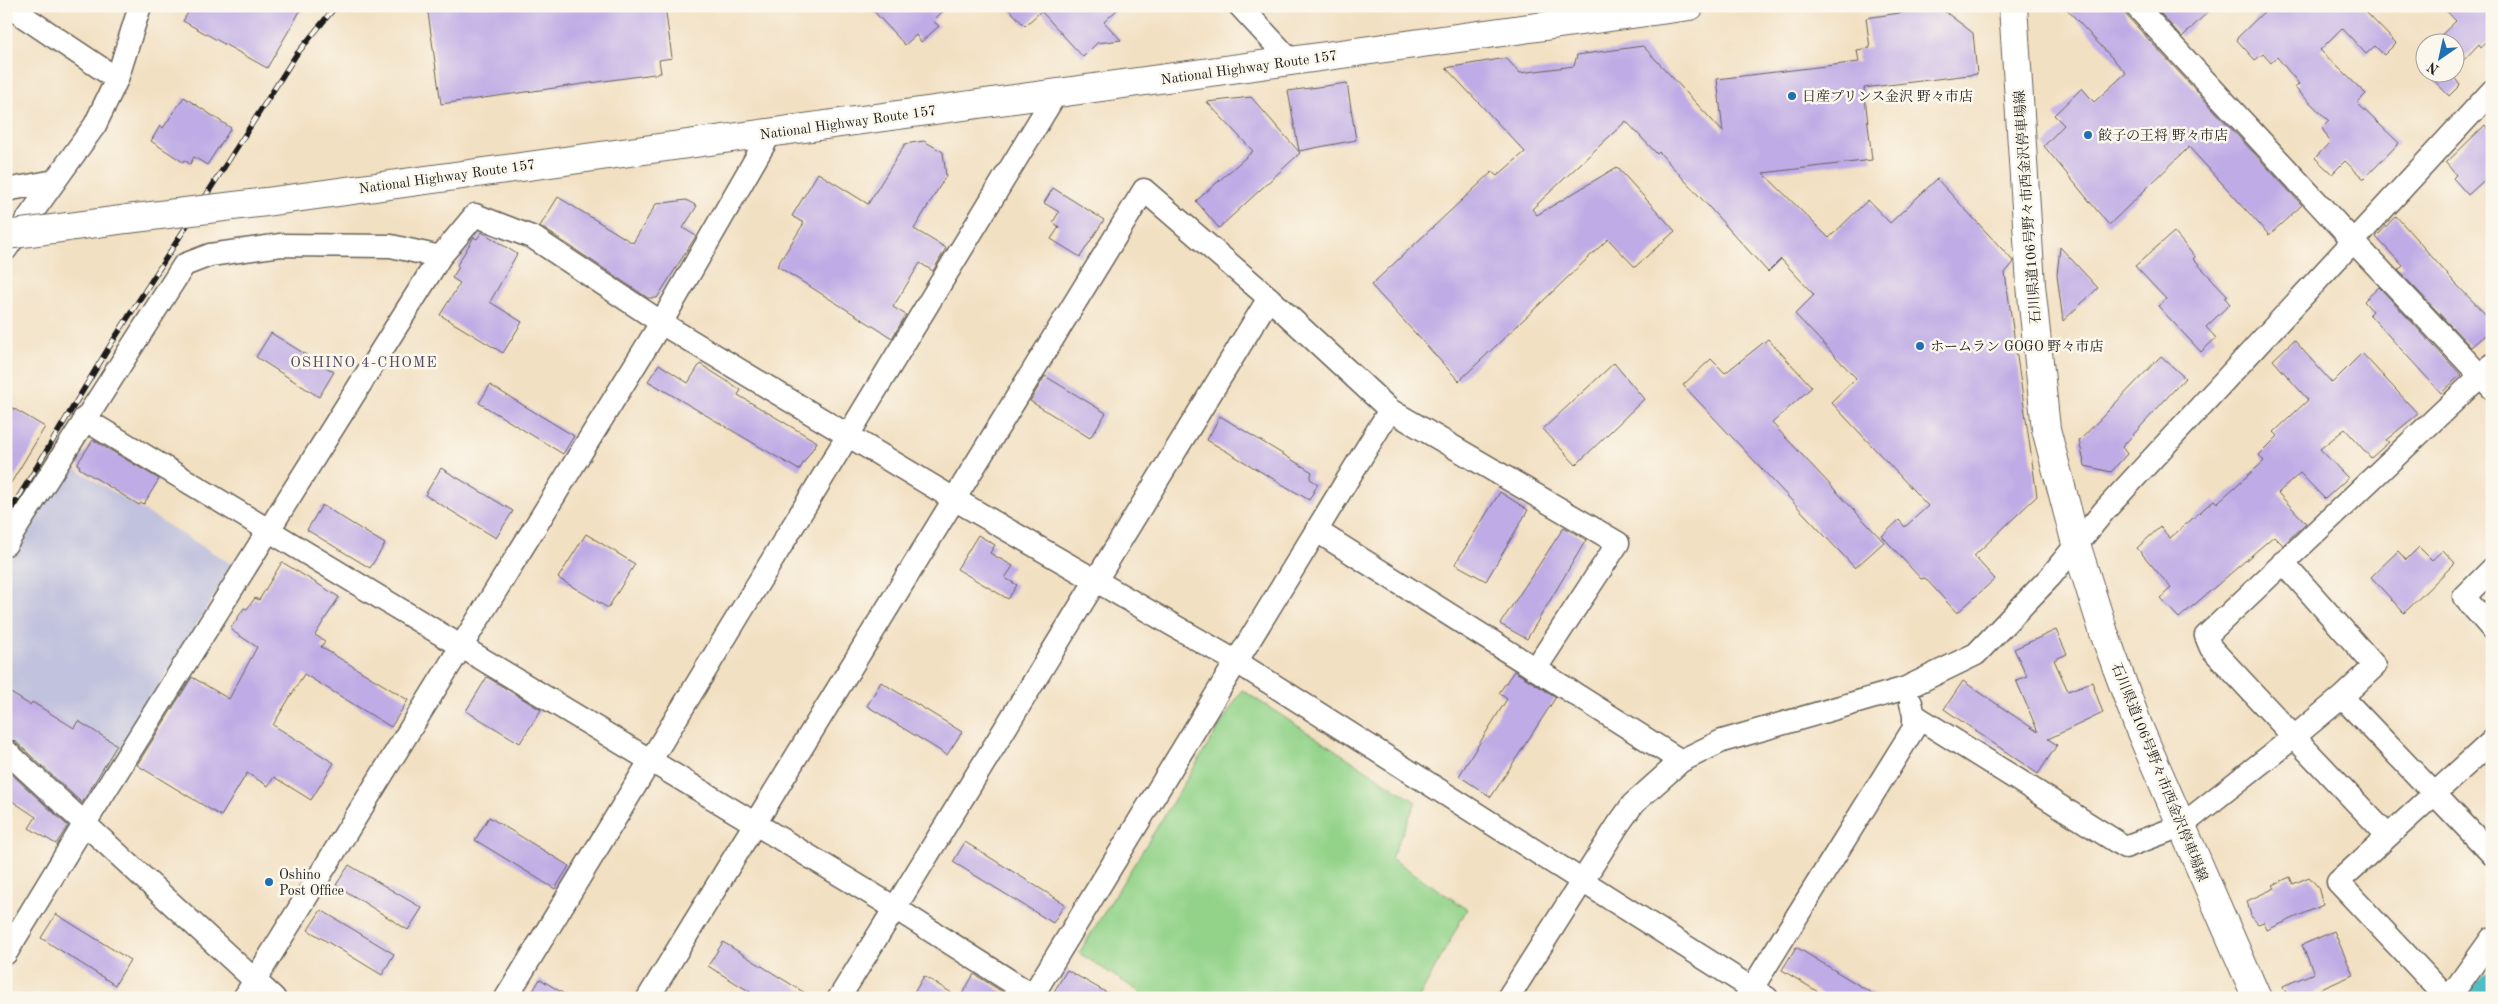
<svg xmlns="http://www.w3.org/2000/svg" width="2498" height="1004" font-family="'Old Standard TT','Noto Serif JP',serif">
  <style>
    .industrial { fill: #c1c2dd }
    .green { fill: #93d389; stroke: #587852 }
    .lines { fill: none; stroke-linecap: round; stroke-linejoin: round }
    .river { stroke: #4fbdc6; stroke-width: 35 }
    .building { fill: #bfabe5 }
    .minor-casing { stroke: #676156; stroke-width: 25 }
    .major-casing { stroke: #676156; stroke-width: 30 }
    .highway-casing { stroke: #676156; stroke-width: 30 }
    .minor { stroke: #fff; stroke-width: 22 }
    .major { stroke: #fff; stroke-width: 28 }
    .highway { stroke: #fff; stroke-width: 28 }
    .rail-casing { stroke: #1c1c1c; stroke-width: 5.5 }
    .rail { stroke: #fbf7ec; stroke-width: 4; stroke-dasharray: 11; stroke-linecap: butt }
    .highway-bridge-casing { stroke: #676156; stroke-width: 30; stroke-linecap: butt }
    .highway-bridge { stroke: #fff; stroke-width: 28 }
    .poi-dot { fill: #1f6fb2; stroke: #fbf7ec; stroke-width: 2 }
    .labels { text-anchor: middle; stroke-width: 5; stroke-linejoin: round; paint-order: stroke }
    .street-label { font-size: 14px; fill: #1c1c1c; stroke: #fbf7ec }
    .poi-label { font-size: 14px; fill: #1c1c1c; stroke: #fbf7ec; text-anchor: start }
    .neighbourhood-label { font-size: 15px; letter-spacing: 1px; fill: #554e62; stroke: #fbf7ec }
  </style>
  <rect width="100%" height="100%" fill="#fbf7ec"/>
  <filter id="ink" filterUnits="userSpaceOnUse"><feTurbulence type="fractalNoise" baseFrequency=".02" numOctaves="2"/><feDisplacementMap in="SourceGraphic" scale="10" xChannelSelector="R" yChannelSelector="G"/><feConvolveMatrix kernelMatrix="1 2 1 2 8 2 1 2 1" color-interpolation-filters="sRGB"/></filter>
  <filter id="wash" filterUnits="userSpaceOnUse"><feTurbulence type="fractalNoise" baseFrequency=".0096" numOctaves="4" result="noise"/><feDisplacementMap in="SourceGraphic" scale="20" xChannelSelector="R" yChannelSelector="G"/><feGaussianBlur stdDeviation="1.12" result="paint"/><feColorMatrix in="noise" values="0 0 0 0 0 0 0 0 0 0 0 0 0 0 0 0 0 1.4 0 .05"/><feComposite in="paint" operator="in"/></filter>
  <g filter="url(#wash)">
    <rect width="100%" height="100%" fill="#f2e0c2"/>
    <path class="industrial" d="M66,463L233,565L90,798L78,803L6,738V558Z"/>
    <path class="green" d="M1242,690L1416,802L1391,858L1467,909L1419,998H1198L1191,993L1178,998H1149L1079,953Z"/>
    <g class="lines">
      <path class="river" d="M2485,998L2492,988"/>
    </g>
    <g id="blocks">
      <path class="building" d="M192,6H303L267,68L183,21Z
        M427,6H665L672,58L659,60L661,73L441,104Z
        M869,6H948L933,21L939,26L921,42L916,35L905,45Z
        M1006,6H1121L1104,22L1121,40L1097,43L1083,57L1041,11L1025,26Z
        M2064,6H2123L2126,15L2302,205L2269,235L2189,147L2109,225L2044,146L2064,125L2054,115L2082,88L2094,102L2126,73Z
        M2154,6H2214L2182,37Z
        M2270,6H2360L2396,43L2384,55L2375,46L2366,54L2342,28L2320,50L2366,94L2357,103L2399,143L2364,179L2345,161L2332,174L2315,158L2330,142L2322,128L2329,121L2295,88L2299,84L2277,57L2271,63L2263,54L2255,60L2236,39Z
        M2442,6H2492V37L2481,47L2479,44L2456,68V42H2434L2456,21Z
        M1939,7L1973,33L1977,74L1864,88L1872,160L1763,173L1829,238L1868,200L1890,223L1937,179L2014,262L2005,273L2037,496L1974,556L1995,579L1957,613L1925,578L1921,579L1882,536L1899,520L1905,527L1928,506L1831,402L1856,378L1795,314L1814,295L1781,259L1768,272L1659,152L1657,154L1626,121L1532,209L1537,215L1617,167L1675,231L1635,267L1608,239L1459,381L1371,285L1492,172L1497,176L1525,152L1446,68L1506,58L1520,73L1574,66L1577,55L1643,46L1723,132L1717,79L1859,62L1857,50L1870,48L1866,18Z
        M2426,72H2450L2460,85L2449,96Z
        M1347,83L1356,140L1299,151L1288,91Z
        M184,97L231,128L207,165L194,157L190,164L184,160L183,162L151,141L160,126L163,128Z
        M1251,97L1300,153L1219,228L1196,201L1253,151L1207,102Z
        M2485,125L2492,133V173L2468,195L2453,178L2456,175L2446,163Z
        M924,141L943,152L946,176L914,229L946,248L933,271L920,263L893,307L906,315L892,338L777,266L804,223L792,216L818,173L868,204L905,144Z
        M1053,188L1104,220L1080,257L1051,239L1059,227L1053,222L1059,212L1044,203Z
        M558,197L633,243L656,204L686,200L697,206L683,228L696,236L657,298H648L540,226Z
        M2396,216L2455,283L2492,321V329L2471,347L2398,270L2403,266L2376,237Z
        M482,232L517,254L490,302L522,322L503,353L440,315L460,283L452,278L459,267L457,265L474,237L477,239Z
        M2174,232L2195,257L2193,259L2228,296L2225,298L2230,304L2206,327L2216,338L2201,352L2158,306L2166,299L2135,266Z
        M2060,247L2098,288L2063,321L2057,275Z
        M2379,287L2461,375L2441,393L2369,314L2372,311L2364,301Z
        M271,333L334,372L319,397L256,357Z
        M1768,339L1812,387L1772,423L1884,542L1855,568L1683,385L1711,359L1725,373Z
        M2294,340L2332,383L2362,353L2418,414L2386,440L2389,442L2371,458L2345,429L2320,449L2348,478L2325,499L2300,473L2278,493L2306,523L2283,545L2274,536L2179,618L2160,598L2171,588L2137,548L2160,527L2170,538L2214,500L2217,503L2264,461L2259,455L2278,436L2274,432L2308,400L2273,360Z
        M2161,356L2185,378L2122,447L2127,454L2111,472L2085,466L2079,441Z
        M1614,363L1644,399L1576,465L1543,429Z
        M659,364L688,383L700,364L741,390L738,395L817,442L799,470L648,381Z
        M1045,376L1106,413L1090,438L1030,401Z
        M490,385L574,436L563,454L479,403Z
        M6,404L45,427L6,491Z
        M1220,416L1312,472L1310,479L1318,484L1309,500L1207,440Z
        M93,440L159,479L144,504L141,503L139,505L79,468L80,466L77,464Z
        M441,468L513,511L496,538L425,495Z
        M1500,492L1528,510L1486,581L1455,564Z
        M322,505L385,544L370,568L307,530Z
        M1564,527L1586,540L1527,639L1500,624Z
        M586,534L635,564L608,608L558,578Z
        M978,535L995,545L990,553L1013,566L1005,578L1017,585L1008,599L957,569Z
        M2419,547L2432,560L2443,550L2455,563L2404,613L2371,577L2398,551L2406,560Z
        M282,562L339,597L315,635L325,641L321,647L408,700L391,727L304,674L273,725L334,763L311,800L274,777L268,786L247,773L221,816L137,765L192,677L229,699L257,647L234,632L231,628L244,608L247,609L255,598L259,600Z
        M2056,630L2067,654L2054,660L2068,691L2092,682L2103,713L2048,739L2057,745L2038,774L1944,709L1963,681L2038,732L2016,680L2027,676L2014,649Z
        M1514,671L1556,697L1491,797L1459,776L1507,699L1499,693Z
        M487,677L541,710L520,743L466,711Z
        M881,682L962,732L947,755L867,706Z
        M6,690L30,705L32,702L74,728L78,721L117,745L82,803L15,741L6,738Z
        M6,769L68,826L56,844L29,828L36,817L6,797Z
        M489,817L569,866L555,889L475,840Z
        M965,842L1065,904L1053,923L953,862Z
        M349,865L422,908L408,930L336,885Z
        M2290,877L2293,884L2309,877L2318,887L2323,905L2267,930L2264,922L2258,924L2251,916L2247,901L2275,888L2273,885Z
        M321,910L394,954L382,975L308,930Z
        M56,914L130,960L115,985L41,938Z
        M2334,931L2353,975L2301,998H2288L2283,986L2314,973L2302,945Z
        M723,942L813,998H760L708,966Z
        M1796,947L1880,998H1828L1782,970Z
        M1067,970L1116,998H1050Z
        M974,974L1012,998H911L924,976L960,998Z
        M540,979L571,998H529Z"/>
    </g>
  </g>
  <g filter="url(#ink)">
    <use href="#blocks" fill-opacity="0" stroke="#676156" stroke-width="1"/>
    <g class="lines">
      <g class="minor-casing">
        <path id="minor" d="M8,6L117,79
          M1240,6L1290,60
          M2136,6L2353,241L2492,388
          M6,190L55,181
          M6,249L95,125L117,79L140,6
          M1390,410L1618,543L1536,668
          M84,419L895,908L839,998
          M1317,531L1681,761
          M6,544L184,265L210,255L281,245L391,246L440,257L475,215L534,238L671,329L954,499L1237,662L1767,998
          M2283,562L2375,666L2342,697
          M2492,569L2464,597L2492,629
          M1914,715L2125,847L2181,826L2294,737L2211,648L2206,636L2492,365
          M6,751L274,998
          M2388,836L2294,737L2342,697L2492,854
          M6,953L85,823L440,257
          M1032,995L895,908L1269,298
          M244,998L661,323L770,134
          M506,998L1055,95
          M648,998L1144,190L1269,298L1390,410L1031,998
          M1508,998L1618,825L1633,804L1681,761L1722,741L1906,688L1976,654L2050,577L2104,511L2492,91
          M1746,998L1914,728V715L1911,703
          M2447,998L2338,882L2492,741
          M2449,998L2492,938"/>
      </g>
      <g class="major-casing">
        <path id="major" d="M2013,6L2031,285L2046,429L2076,544L2104,633L2139,728L2257,998"/>
      </g>
      <g class="highway-casing">
        <path id="highway" d="M266,202L1690,6
          M68,227L127,219"/>
      </g>
      <use href="#minor" class="minor"/>
      <use href="#major" class="major"/>
      <use href="#highway" class="highway"/>
      <g class="rail-casing">
        <path id="rail" d="M6,518L111,344L296,55L336,6"/>
      </g>
      <use href="#rail" class="rail"/>
      <g class="highway-bridge-casing">
        <path id="highway-bridge" d="M127,219L266,202
          M6,235L68,227"/>
      </g>
      <use href="#highway-bridge" class="highway-bridge"/>
    </g>
  </g>
  <g class="poi-dot">
    <circle cx="1792" cy="96" r="5"/>
    <circle cx="2088" cy="135" r="5"/>
    <circle cx="1920" cy="346" r="5"/>
    <circle cx="269" cy="882" r="5"/>
  </g>
  <g class="labels">
    <g class="street-label">
      <text transform="translate(1249 67) rotate(-8)" y="5">National Highway Route 157</text>
      <text transform="translate(848 122) rotate(-8)" y="5">National Highway Route 157</text>
      <text transform="translate(447 176) rotate(-8)" y="5">National Highway Route 157</text>
      <text transform="translate(2027 207) rotate(-94)" y="5">石川県道106号野々市西金沢停車場線</text>
      <text transform="translate(2160 772) rotate(68)" y="5">石川県道106号野々市西金沢停車場線</text>
    </g>
    <g class="poi-label">
      <text x="1802" y="101">日産プリンス金沢 野々市店</text>
      <text x="2098" y="140">餃子の王将 野々市店</text>
      <text x="1930" y="351">ホームラン GOGO 野々市店</text>
      <text x="279" y="879">Oshino<tspan x="279" dy="16">Post Office</tspan></text>
    </g>
    <g class="neighbourhood-label">
      <text x="364" y="367">OSHINO 4-CHOME</text>
    </g>
  </g>
  <rect width="2498" height="1004" fill="none" stroke="#fbf7ec" stroke-width="25"/>
  <g transform="translate(2440 58) rotate(214)"><circle r="24" fill="#fbf7ec" stroke="#a29f99"/>
  <path d="M0-4L9 19L0 12L-9 19Z" fill="#1f6fb2"/>
  <text y="-8" font-size="14" font-weight="bold" text-anchor="middle" fill="#1c1c1c">N</text>
  </g>
</svg>
